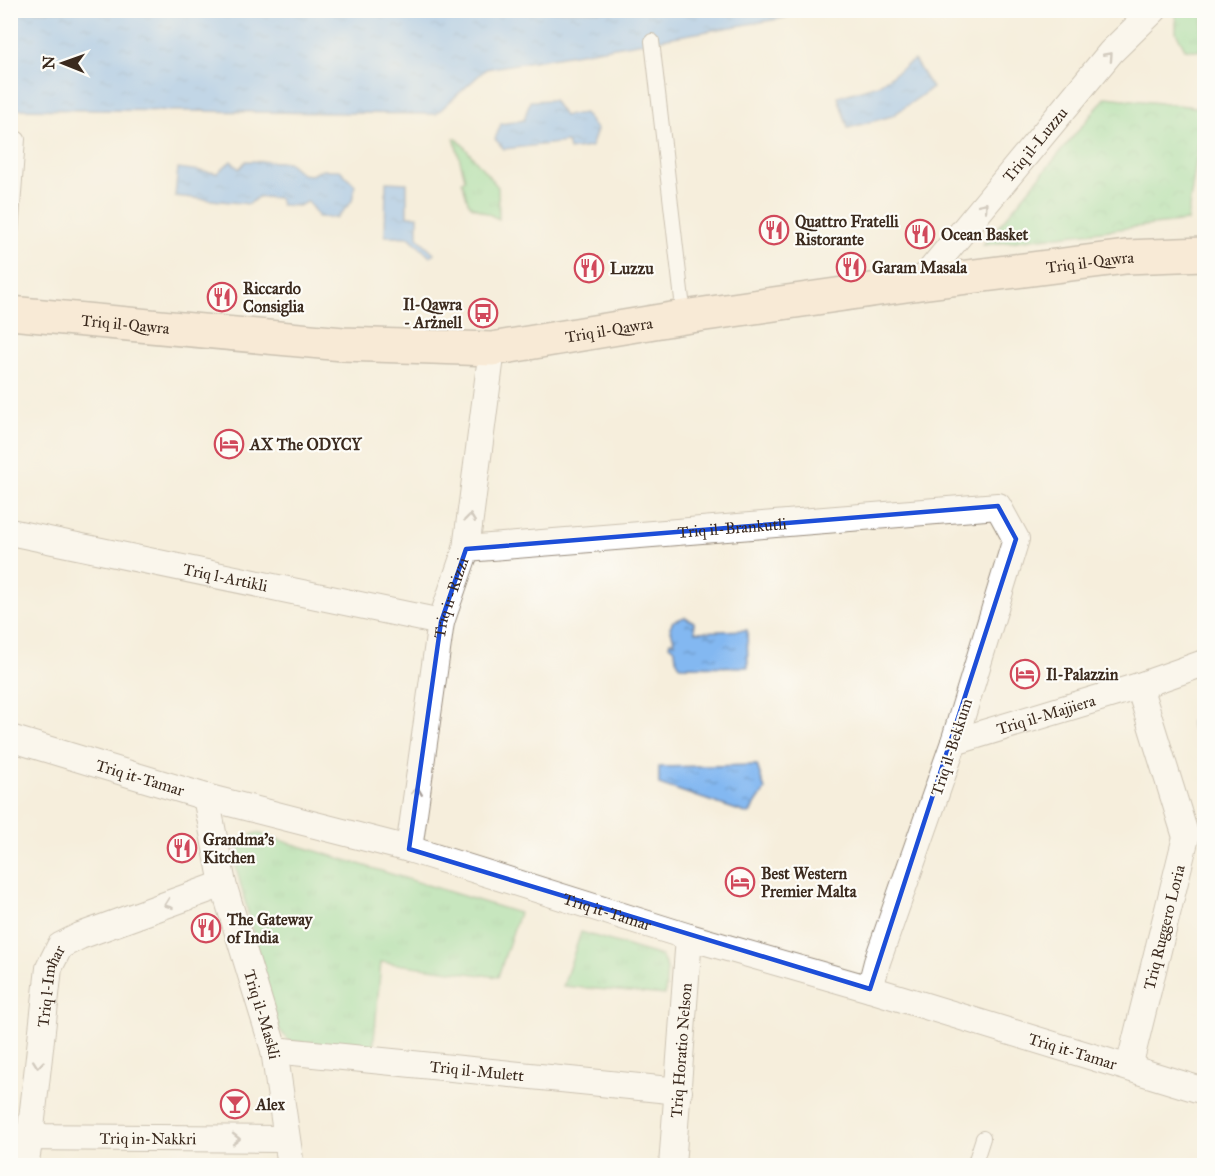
<svg xmlns="http://www.w3.org/2000/svg" width="1215" height="1176" font-family="'IM FELL Great Primer',serif">
  <style>
    .grass { fill: url(#grass-tufts); stroke: #64825c; stroke-width: 1.5 }
    .park { fill: url(#park-crowns); stroke: #64825c; stroke-width: 1.5 }
    .water { fill: url(#water-ripples); stroke: #5f7188; stroke-width: 1.5 }
    .lines { fill: none; stroke-linecap: round; stroke-linejoin: round }
    .lane-casing { stroke: #988c7d; stroke-width: 16 }
    .street-casing { stroke: #988c7d; stroke-width: 28 }
    .secondary-casing { stroke: #988c7d; stroke-width: 36 }
    .lane { stroke: #fff; stroke-width: 14 }
    .street { stroke: #fff; stroke-width: 26 }
    .secondary { stroke: #fbe5cf; stroke-width: 33 }
    .oneway { stroke: #a79f9a }
    .marked { fill: none; stroke: #1d4ed8; stroke-width: 4.5; stroke-linejoin: round }
    .labels { text-anchor: middle; stroke-width: 4.5; stroke-linejoin: round; paint-order: stroke }
    .street-label { font-size: 16px; fill: #3b2a1e; stroke: #fdfcf7 }
    .poi-label { font-size: 16px; font-weight: bold; fill: #3b2a1e; stroke: #fdfcf7; text-anchor: start }
  </style>
  <defs>
    <pattern id="grass-tufts" width="24" height="20" patternUnits="userSpaceOnUse" patternTransform="scale(1.5)"><rect width="24" height="20" fill="#8edb99"/><path d="M3 7l-1-3M5 7V3M7 7l1-3M15 17l-1-3M17 17v-4M19 17l1-3" fill="none" stroke="#7bbc83"/></pattern>
    <pattern id="park-crowns" width="20" height="18" patternUnits="userSpaceOnUse" patternTransform="scale(1.5)"><rect width="20" height="18" fill="#8edb99"/><path d="M2 6a3 3 0 1 1 6 0M12 15a3 3 0 1 1 6 0" fill="none" stroke="#7bbc83"/></pattern>
    <pattern id="water-ripples" width="26" height="14" patternUnits="userSpaceOnUse" patternTransform="scale(1.5)"><rect width="26" height="14" fill="#83b8f1"/><path d="M2 4q2-2 4 0t4 0M15 11q2-2 4 0t4 0" fill="none" stroke="#6c96c3"/></pattern>
  </defs>
  <rect width="100%" height="100%" fill="#fdfcf7"/>
  <filter id="ink" filterUnits="userSpaceOnUse"><feTurbulence type="fractalNoise" baseFrequency=".0167" numOctaves="2"/><feDisplacementMap in="SourceGraphic" scale="12" xChannelSelector="R" yChannelSelector="G"/><feConvolveMatrix kernelMatrix="1 2 1 2 8 2 1 2 1" color-interpolation-filters="sRGB"/></filter>
  <filter id="wash" filterUnits="userSpaceOnUse"><feTurbulence type="fractalNoise" baseFrequency=".008" numOctaves="4" result="noise"/><feDisplacementMap in="SourceGraphic" scale="24" xChannelSelector="R" yChannelSelector="G"/><feGaussianBlur stdDeviation="1.35" result="paint"/><feColorMatrix in="noise" values="0 0 0 0 0 0 0 0 0 0 0 0 0 0 0 0 0 1.4 0 .05"/><feComposite in="paint" operator="in"/></filter>
  <g filter="url(#wash)">
    <rect width="100%" height="100%" fill="#f6eedc"/>
    <path class="grass" d="M1181,10L1204,11L1200,51L1185,49L1176,32V15Z
      M454,138H457L498,187L499,219L471,206L468,202L462,181L465,179Z
      M257,833L519,913L498,977L381,962L373,1051L289,1041L278,1028L234,859C239,845 242,837 257,833Z
      M581,932L661,956L667,968L665,995L563,986Z"/>
    <path class="park" d="M1106,97L1204,108L1187,221L983,245Z"/>
    <path class="water" d="M11,11H800L784,18L486,69L436,114L11,109Z
      M914,60L932,88L892,116L848,128L838,97L878,85Z
      M553,100L564,116L584,113L597,130L591,147L569,150L567,142L504,149L495,139L501,124L524,120L530,101Z
      M231,161L239,169L246,161L288,162L302,174L311,175L321,170H340L355,185L352,201L337,218L318,217L308,201L299,206L281,205L279,198L258,197L249,204L175,196L178,168L217,173Z
      M386,182L407,183V216H418V238L434,253L430,257L409,237L385,236Z
      M685,617L694,622L695,632L747,630L748,667L680,666L676,659L675,650L669,645L670,641L675,643L670,627L673,621Z
      M1204,715V758L1190,722Z
      M757,765L765,790L749,814L659,784V767Z"/>
  </g>
  <g filter="url(#ink)">
    <g class="lines">
      <g class="lane-casing">
        <path id="lane" d="M652,41L684,317
          M10,247L18,139
          M974,1166L983,1138"/>
      </g>
      <g class="street-casing">
        <g id="street">
          <path id="s1" d="M920,283L1111,52L1154,10"/>
          <path id="s2" d="M10,532L441,622"/>
          <path id="s3" d="M466,549L998,506L1016,539L954,742L877,962L870,989"/>
          <path id="s4" d="M10,738L206,797L409,849L689,937L870,989L1204,1091"/>
          <path id="s5" d="M954,742L1139,686L1204,663"/>
          <path id="s6" d="M206,797L223,884L274,1050L291,1166"/>
          <path id="s7" d="M409,849L441,622L466,549L492,349"/>
          <path id="s8" d="M274,1050L679,1091"/>
          <path id="s9" d="M1129,1067L1186,837L1139,686"/>
          <path id="s10" d="M10,1137L286,1139"/>
          <path id="s11" d="M25,1166L30,1137L49,968L60,946L80,936L223,884"/>
          <path id="s12" d="M672,1166L689,937"/>
        </g>
      </g>
      <g class="secondary-casing">
        <g id="secondary">
          <path id="s13" d="M10,313L343,344L492,349L684,317L920,283L1126,257L1204,254"/>
        </g>
      </g>
      <use href="#lane" class="lane"/>
      <use href="#street" class="street"/>
      <use href="#secondary" class="secondary"/>
    </g>
    <defs><path id="oneway-chevron" d="M-2-3.5L2.5 0L-2 3.5" fill="none" stroke-width="1.6" stroke-linecap="round" stroke-linejoin="round" transform="scale(1.5)"/></defs>
    <g class="oneway">
      <use href="#oneway-chevron" transform="translate(1109 56) rotate(-48)"/>
      <use href="#oneway-chevron" transform="translate(984 206) rotate(-50)"/>
      <use href="#oneway-chevron" transform="translate(470 518) rotate(-83)"/>
      <use href="#oneway-chevron" transform="translate(417 791) rotate(-82)"/>
      <use href="#oneway-chevron" transform="translate(168 904) rotate(160)"/>
      <use href="#oneway-chevron" transform="translate(38 1064) rotate(96)"/>
      <use href="#oneway-chevron" transform="translate(236 1139)"/>
    </g>
  </g>
  <path d="M0 0H1215V1176H0ZM998,506L1016,539L870,989L409,849L441,622L466,549Z" fill="#f6eedc" fill-opacity=".55" fill-rule="evenodd"/>
  <path class="marked" d="M998,506L1016,539L870,989L409,849L441,622L466,549Z"/>
  <defs>
    <g id="restaurant-ring" transform="scale(1.5)"><circle r="9.5" fill="#fdfcf7" stroke="#d1495b" stroke-width="1.5"/><path d="M-5-6h1v4h1v-4h1v4h1v-4h1v5L-1.5 .5V6h-2V.5L-5-1ZM5-6V6H3V1.5H1.5Q1.5-4 5-6Z" fill="#d1495b"/></g>
    <g id="bus-ring" transform="scale(1.5)"><circle r="9.5" fill="#fdfcf7" stroke="#d1495b" stroke-width="1.5"/><path d="M-5-6H5V4H4V6H2V4H-2V6H-4V4H-5ZM-3.5-4V0h7V-4ZM-3.5 1.2v1.5H-2V1.2ZM2 1.2v1.5H3.5V1.2Z" fill="#d1495b"/></g>
    <g id="hotel-ring" transform="scale(1.5)"><circle r="9.5" fill="#fdfcf7" stroke="#d1495b" stroke-width="1.5"/><path d="M-6-4.5h1.5V1H6V5H4.5V3h-9V5H-6ZM-4 0a1.8 1.8 0 1 1 3.6 0ZM.5 0V-2.5h3Q6-2.5 6 0Z" fill="#d1495b"/></g>
    <g id="bar-ring" transform="scale(1.5)"><circle r="9.5" fill="#fdfcf7" stroke="#d1495b" stroke-width="1.5"/><path d="M-6-5H6L.8 .8V4.5H3.5V6h-7V4.5H-.8V.8Z" fill="#d1495b"/></g>
  </defs>
  <g fill-rule="evenodd">
    <use href="#restaurant-ring" x="774" y="230"/>
    <use href="#restaurant-ring" x="920" y="234"/>
    <use href="#restaurant-ring" x="851" y="267"/>
    <use href="#restaurant-ring" x="589" y="268"/>
    <use href="#restaurant-ring" x="222" y="297"/>
    <use href="#bus-ring" x="483" y="313"/>
    <use href="#hotel-ring" x="229" y="444"/>
    <use href="#hotel-ring" x="1025" y="674"/>
    <use href="#restaurant-ring" x="182" y="848"/>
    <use href="#hotel-ring" x="740" y="882"/>
    <use href="#restaurant-ring" x="206" y="928"/>
    <use href="#bar-ring" x="235" y="1104"/>
  </g>
  <g class="labels">
    <g class="street-label">
      <text dy="6" stroke="none"><textPath href="#s1" startOffset="180">Triq il-Luzzu</textPath></text>
      <text dy="6" stroke="none"><textPath href="#s13" startOffset="1088">Triq il-Qawra</textPath></text>
      <text dy="6" stroke="none"><textPath href="#s13" startOffset="116">Triq il-Qawra</textPath></text>
      <text dy="6" stroke="none"><textPath href="#s13" startOffset="602">Triq il-Qawra</textPath></text>
      <text dy="6" stroke="none"><textPath href="#s3" startOffset="267">Triq il-Brankutli</textPath></text>
      <text dy="6" stroke="none"><textPath href="#s2" startOffset="220">Triq l-Artikli</textPath></text>
      <text dy="6" stroke="none"><textPath href="#s7" startOffset="255">Triq ir-Rizzi</textPath></text>
      <text dy="6" stroke="none"><textPath href="#s5" startOffset="96">Triq il-Majjiera</textPath></text>
      <text transform="translate(951 747) rotate(-72)" y="6">Triq il-Bekkum</text>
      <text dy="6" stroke="none"><textPath href="#s4" startOffset="136">Triq it-Tamar</textPath></text>
      <text dy="6" stroke="none"><textPath href="#s4" startOffset="622">Triq it-Tamar</textPath></text>
      <text dy="6" stroke="none"><textPath href="#s9" startOffset="144">Triq Ruggero Loria</textPath></text>
      <text dy="6" stroke="none"><textPath href="#s11" startOffset="182">Triq l-Imħar</textPath></text>
      <text dy="6" stroke="none"><textPath href="#s6" startOffset="225">Triq il-Maskli</textPath></text>
      <text dy="6" stroke="none"><textPath href="#s4" startOffset="1108">Triq it-Tamar</textPath></text>
      <text dy="6" stroke="none"><textPath href="#s12" startOffset="116">Triq Horatio Nelson</textPath></text>
      <text dy="6" stroke="none"><textPath href="#s8" startOffset="204">Triq il-Mulett</textPath></text>
      <text dy="6" stroke="none"><textPath href="#s10" startOffset="138">Triq in-Nakkri</textPath></text>
    </g>
    <g class="poi-label">
      <text x="795" y="227">Quattro Fratelli<tspan x="795" dy="18">Ristorante</tspan></text>
      <text x="941" y="240">Ocean Basket</text>
      <text x="872" y="273">Garam Masala</text>
      <text x="610" y="274">Luzzu</text>
      <text x="243" y="294">Riccardo<tspan x="243" dy="18">Consiglia</tspan></text>
      <text x="462" y="310" text-anchor="end">Il-Qawra<tspan x="462" dy="18">- Arżnell</tspan></text>
      <text x="250" y="450">AX The ODYCY</text>
      <text x="1046" y="680">Il-Palazzin</text>
      <text x="203" y="845">Grandma's<tspan x="203" dy="18">Kitchen</tspan></text>
      <text x="761" y="879">Best Western<tspan x="761" dy="18">Premier Malta</tspan></text>
      <text x="227" y="925">The Gateway<tspan x="227" dy="18">of India</tspan></text>
      <text x="256" y="1110">Alex</text>
    </g>
  </g>
  <rect width="1215" height="1176" fill="none" stroke="#fdfcf7" stroke-width="36"/>
  <g transform="translate(63 63) rotate(271)" stroke="#fdfcf7" stroke-width="4.5" paint-order="stroke">
  <path d="M0-4.5L10 22L0 15L-10 22Z" fill="#3b2a1e"/>
  <text y="-9" font-size="16" font-weight="bold" text-anchor="middle" fill="#3b2a1e">N</text>
  </g>
</svg>
